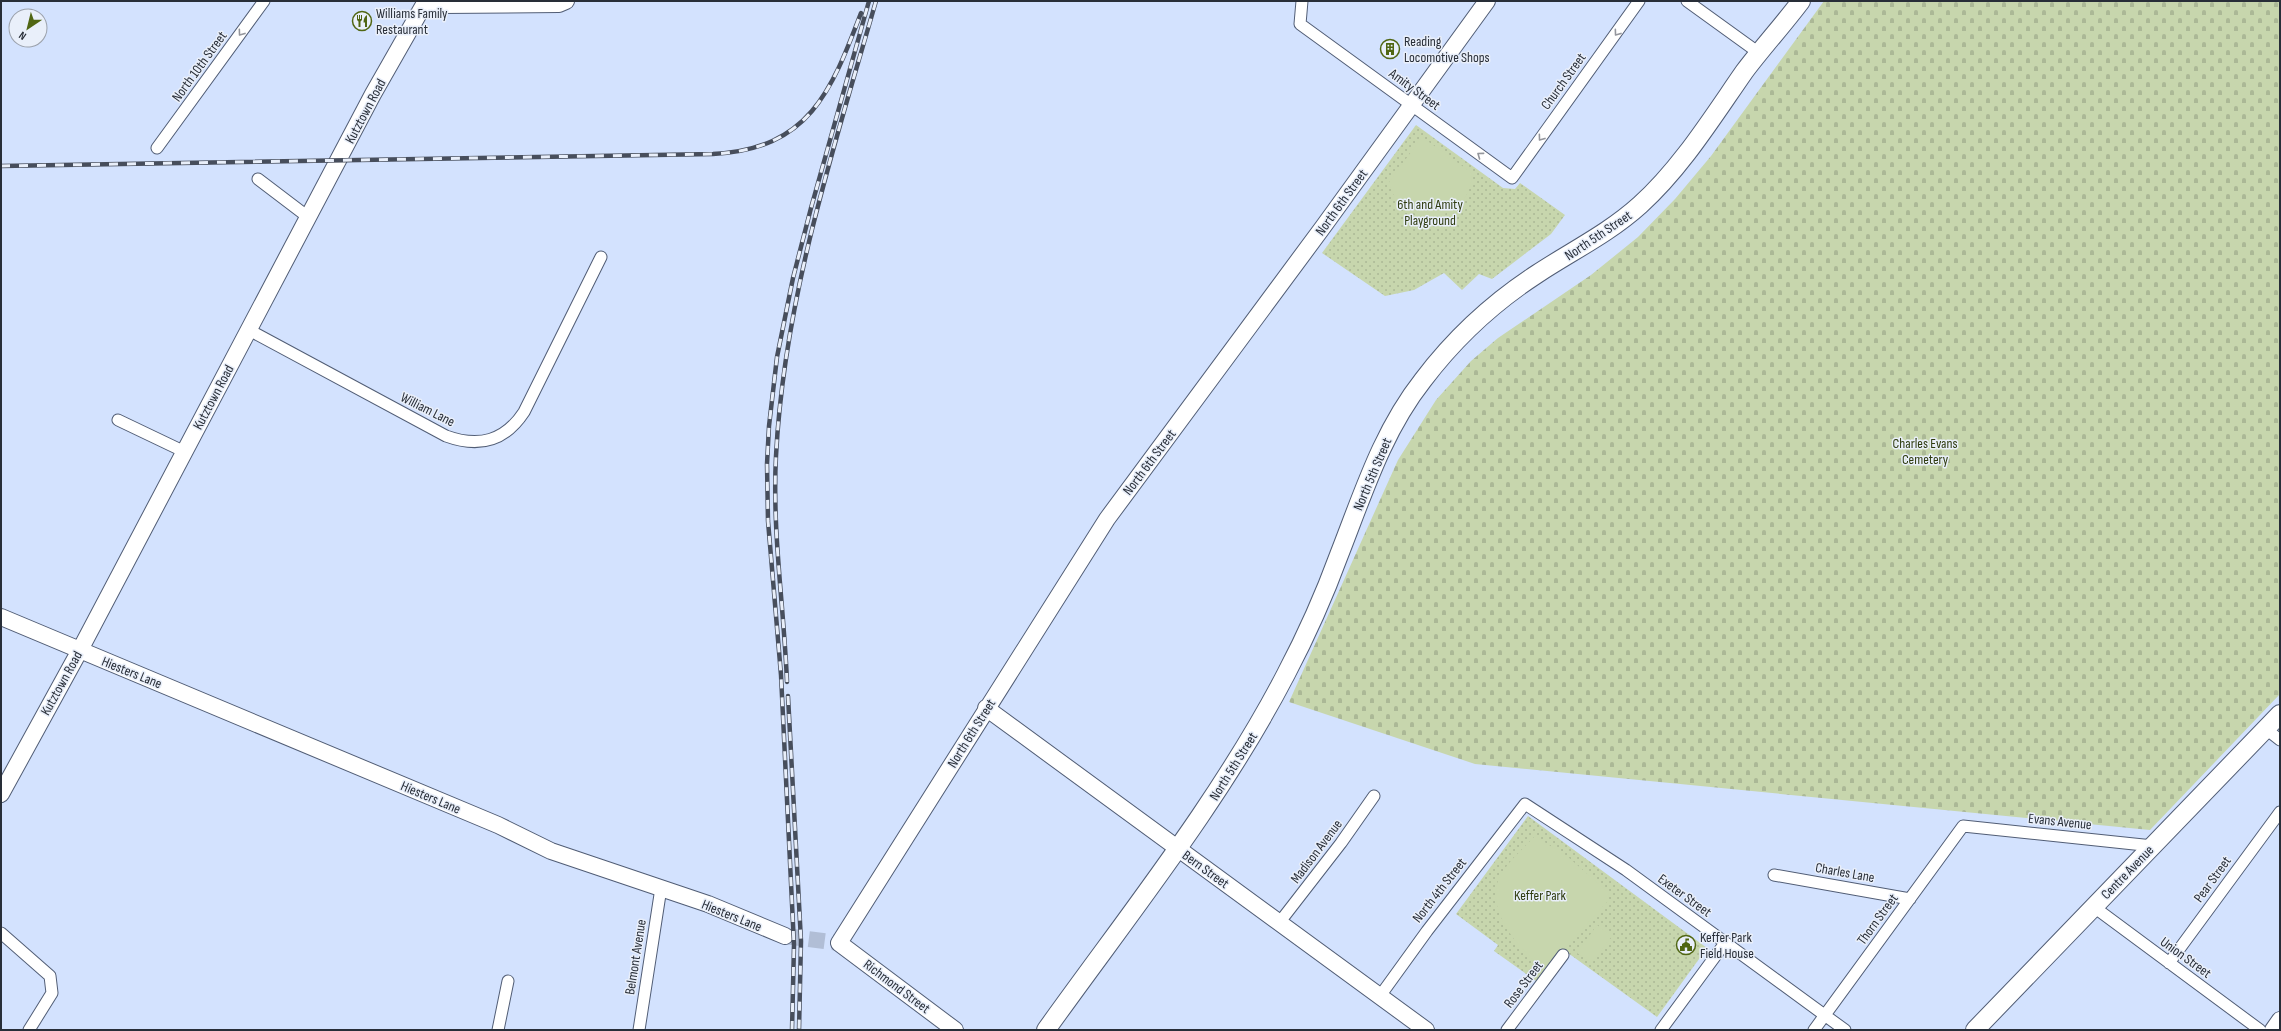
<svg xmlns="http://www.w3.org/2000/svg" width="2281" height="1031" font-family="'Sofia Sans Condensed',sans-serif">
  <style>
    .cemetery { fill: url(#cemetery-stones) }
    .park { fill: url(#park-dots) }
    .garden { fill: #c7d6ad }
    .lines { fill: none; stroke-linecap: round; stroke-linejoin: round }
    .secondary-tunnel { stroke: #b1bed6; stroke-width: 16; stroke-dasharray: 16 8; stroke-linecap: butt }
    .street-casing { stroke: #515d75; stroke-width: 13 }
    .secondary-casing { stroke: #515d75; stroke-width: 18 }
    .primary-casing { stroke: #515d75; stroke-width: 20 }
    .street { stroke: #fff; stroke-width: 11 }
    .secondary { stroke: #fff; stroke-width: 16 }
    .primary { stroke: #fff; stroke-width: 18 }
    .rail-casing { stroke: #474e5c; stroke-width: 4.5 }
    .rail { stroke: #e9effa; stroke-width: 3; stroke-dasharray: 9; stroke-linecap: butt }
    .oneway { stroke: #94969c }
    .labels { text-anchor: middle; stroke-width: 3; stroke-linejoin: round; paint-order: stroke }
    .poi-label { font-size: 14px; fill: #282e38; stroke: #e9effa; text-anchor: start }
    .street-label { font-size: 14px; fill: #282e38; stroke: #e9effa }
    .park-label { font-size: 14px; fill: #2e3b0e; stroke: #e9effa }
  </style>
  <defs>
    <pattern id="cemetery-stones" width="16" height="16" patternUnits="userSpaceOnUse"><rect width="16" height="16" fill="#c7d6ad"/><path d="M2 7V4a2 2 0 0 1 4 0v3zM10 15v-3a2 2 0 0 1 4 0v3z" fill="#abb896"/></pattern>
    <pattern id="park-dots" width="8" height="8" patternUnits="userSpaceOnUse"><rect width="8" height="8" fill="#c7d6ad"/><path d="M2 2h.1M6 6h.1" fill="none" stroke="#abb896" stroke-width="1.8" stroke-linecap="round"/></pattern>
  </defs>
  <rect width="100%" height="100%" fill="#d3e2fe"/>
  <path class="cemetery" d="M1824,1H2280V694L2150,830L1475,764L1289,702L1398,460L1436,400L1471,361L1498,338L1591,275L1638,237L1675,199L1711,156Z"/>
  <path class="park" d="M1416,125L1503,188L1515,189L1520,183L1565,215L1551,234L1492,279L1479,274L1462,290L1444,273L1414,290L1385,296L1322,253Z
    M1528,816L1707,948L1657,1017L1561,948L1536,981L1494,951L1498,945L1456,914Z"/>
  <path class="garden" d="M1422,137L1472,173C1471,227 1399,231 1389,182Z
    M1535,836L1568,857L1608,892L1609,900L1563,950L1560,948L1545,969C1520,951 1485,912 1499,878C1507,862 1523,849 1535,836Z
    M1597,925L1612,936L1592,963L1577,953Z"/>
  <g class="lines">
    <path class="secondary-tunnel" d="M785,936L839,943"/>
    <g class="street-casing">
      <path id="street" d="M1302,1L1300,24L1512,178L1639,1
        M1687,1L1759,53
        M157,148L264,1
        M258,179L308,217
        M249,330L446,436C479,448 505,441 524,412L601,257
        M118,420L185,452
        M2266,729L2280,740
        M1774,875L1910,899
        M2094,907L2260,1030
        M1279,923L1341,843L1374,796
        M1,933L50,976L52,993L29,1030
        M2169,963L2280,812
        M1380,996L1427,931L1525,804L1626,870L1845,1030
        M498,1030L508,981
        M639,1030L661,888
        M1507,1030L1563,955
        M1661,1030L1725,943
        M1814,1030L1963,826L2153,846"/>
    </g>
    <g class="secondary-casing">
      <path id="secondary" d="M428,1L442,5L559,4L566,1
        M1,617L498,825L551,851L708,904L785,936
        M986,708L1426,1030
        M1,794L80,650L373,94L426,1
        M955,1030L839,943L1107,519L1323,227L1487,1
        M2273,1030L2280,1020"/>
    </g>
    <g class="primary-casing">
      <path id="primary" d="M1046,1030C1129,914 1220,801 1286,674C1306,636 1324,596 1339,555C1363,494 1382,432 1423,380C1454,339 1494,302 1537,274C1572,251 1609,233 1640,205C1681,168 1712,118 1744,72C1762,48 1783,25 1801,1
        M1975,1030L2280,714"/>
    </g>
    <use href="#street" class="street"/>
    <use href="#secondary" class="secondary"/>
    <use href="#primary" class="primary"/>
    <g class="rail-casing">
      <path id="rail" d="M1,166L713,154C809,149 831,92 861,13
        M787,682C784,607 772,532 776,456C784,299 833,151 876,1
        M788,696L801,941L799,1030
        M792,1030L794,945L781,675L768,521L767,464L769,426L777,357L793,278L811,208L869,1"/>
    </g>
    <use href="#rail" class="rail"/>
  </g>
  <defs><path id="oneway-chevron" d="M-2-3.5L2.5 0L-2 3.5" fill="none" stroke-width="1.6" stroke-linecap="round" stroke-linejoin="round"/></defs>
  <g class="oneway">
    <use href="#oneway-chevron" transform="translate(241 33) rotate(126)"/>
    <use href="#oneway-chevron" transform="translate(1617 33) rotate(126)"/>
    <use href="#oneway-chevron" transform="translate(1541 138) rotate(126)"/>
    <use href="#oneway-chevron" transform="translate(1480 155) rotate(-144)"/>
  </g>
  <defs>
    <g id="restaurant-ring" transform="scale(1)"><circle r="9.5" fill="#e9effa" stroke="#506613" stroke-width="1.5"/><path d="M-5-6h1v4h1v-4h1v4h1v-4h1v5L-1.5 .5V6h-2V.5L-5-1ZM5-6V6H3V1.5H1.5Q1.5-4 5-6Z" fill="#506613"/></g>
    <g id="building-ring" transform="scale(1)"><circle r="9.5" fill="#e9effa" stroke="#506613" stroke-width="1.5"/><path d="M-4-6H4V6H1V3H-1V6H-4ZM-2.5-4.3h1.7v1.8h-1.7ZM.8-4.3h1.7v1.8H.8ZM-2.5-1h1.7V.8h-1.7ZM.8-1h1.7V.8H.8Z" fill="#506613"/></g>
    <g id="civic-ring" transform="scale(1)"><circle r="9.5" fill="#e9effa" stroke="#506613" stroke-width="1.5"/><path d="M-.6-6.5H3V-4.5H.6V-3L4-1V1h2V6H-6V1h2V-1L-.6-3ZM-1.2 2.5V6h2.4V2.5Z" fill="#506613"/></g>
  </defs>
  <g fill-rule="evenodd">
    <use href="#restaurant-ring" x="362" y="21"/>
    <use href="#building-ring" x="1390" y="49"/>
    <use href="#civic-ring" x="1686" y="945"/>
  </g>
  <g class="labels">
    <g class="poi-label">
      <text x="376" y="18">Williams Family<tspan x="376" dy="16">Restaurant</tspan></text>
      <text x="1404" y="46">Reading<tspan x="1404" dy="16">Locomotive Shops</tspan></text>
      <text x="1700" y="942">Keffer Park<tspan x="1700" dy="16">Field House</tspan></text>
    </g>
    <g class="street-label">
      <text transform="translate(199 66) rotate(-54)" y="5">North 10th Street</text>
      <text transform="translate(1563 81) rotate(-54)" y="5">Church Street</text>
      <text transform="translate(1415 89) rotate(36)" y="5">Amity Street</text>
      <text transform="translate(365 111) rotate(-62)" y="5">Kutztown Road</text>
      <text transform="translate(1341 202) rotate(-54)" y="5">North 6th Street</text>
      <text transform="translate(1598 235) rotate(-34)" y="5">North 5th Street</text>
      <text transform="translate(213 397) rotate(-62)" y="5">Kutztown Road</text>
      <text transform="translate(428 409) rotate(27)" y="5">William Lane</text>
      <text transform="translate(1149 462) rotate(-53)" y="5">North 6th Street</text>
      <text transform="translate(1372 474) rotate(-67)" y="5">North 5th Street</text>
      <text transform="translate(132 672) rotate(22)" y="5">Hiesters Lane</text>
      <text transform="translate(61 683) rotate(-61)" y="5">Kutztown Road</text>
      <text transform="translate(971 733) rotate(-58)" y="5">North 6th Street</text>
      <text transform="translate(1233 766) rotate(-58)" y="5">North 5th Street</text>
      <text transform="translate(431 797) rotate(23)" y="5">Hiesters Lane</text>
      <text transform="translate(2060 821) rotate(6)" y="5">Evans Avenue</text>
      <text transform="translate(1316 851) rotate(-53)" y="5">Madison Avenue</text>
      <text transform="translate(1206 869) rotate(36)" y="5">Bern Street</text>
      <text transform="translate(1845 872) rotate(10)" y="5">Charles Lane</text>
      <text transform="translate(2127 872) rotate(-46)" y="5">Centre Avenue</text>
      <text transform="translate(2212 879) rotate(-54)" y="5">Pear Street</text>
      <text transform="translate(1439 890) rotate(-52)" y="5">North 4th Street</text>
      <text transform="translate(1685 895) rotate(36)" y="5">Exeter Street</text>
      <text transform="translate(732 915) rotate(22)" y="5">Hiesters Lane</text>
      <text transform="translate(1877 919) rotate(-54)" y="5">Thorn Street</text>
      <text transform="translate(635 957) rotate(-81)" y="5">Belmont Avenue</text>
      <text transform="translate(2186 957) rotate(36)" y="5">Union Street</text>
      <text transform="translate(1523 984) rotate(-53)" y="5">Rose Street</text>
      <text transform="translate(897 986) rotate(37)" y="5">Richmond Street</text>
    </g>
    <g class="park-label">
      <text x="1430" y="209">6th and Amity<tspan x="1430" dy="16">Playground</tspan></text>
      <text x="1925" y="448">Charles Evans<tspan x="1925" dy="16">Cemetery</tspan></text>
      <text x="1540" y="900">Keffer Park</text>
    </g>
  </g>
  <rect width="2281" height="1031" fill="none" stroke="#282e38" stroke-width="4"/>
  <g transform="translate(28 28) rotate(215)"><circle r="19" fill="#e9effa" stroke="#9ca2ac"/>
  <path d="M0-3L7 15L0 10L-7 15Z" fill="#506613"/>
  <text y="-6" font-size="11" font-weight="bold" text-anchor="middle" fill="#282e38">N</text>
  </g>
</svg>
